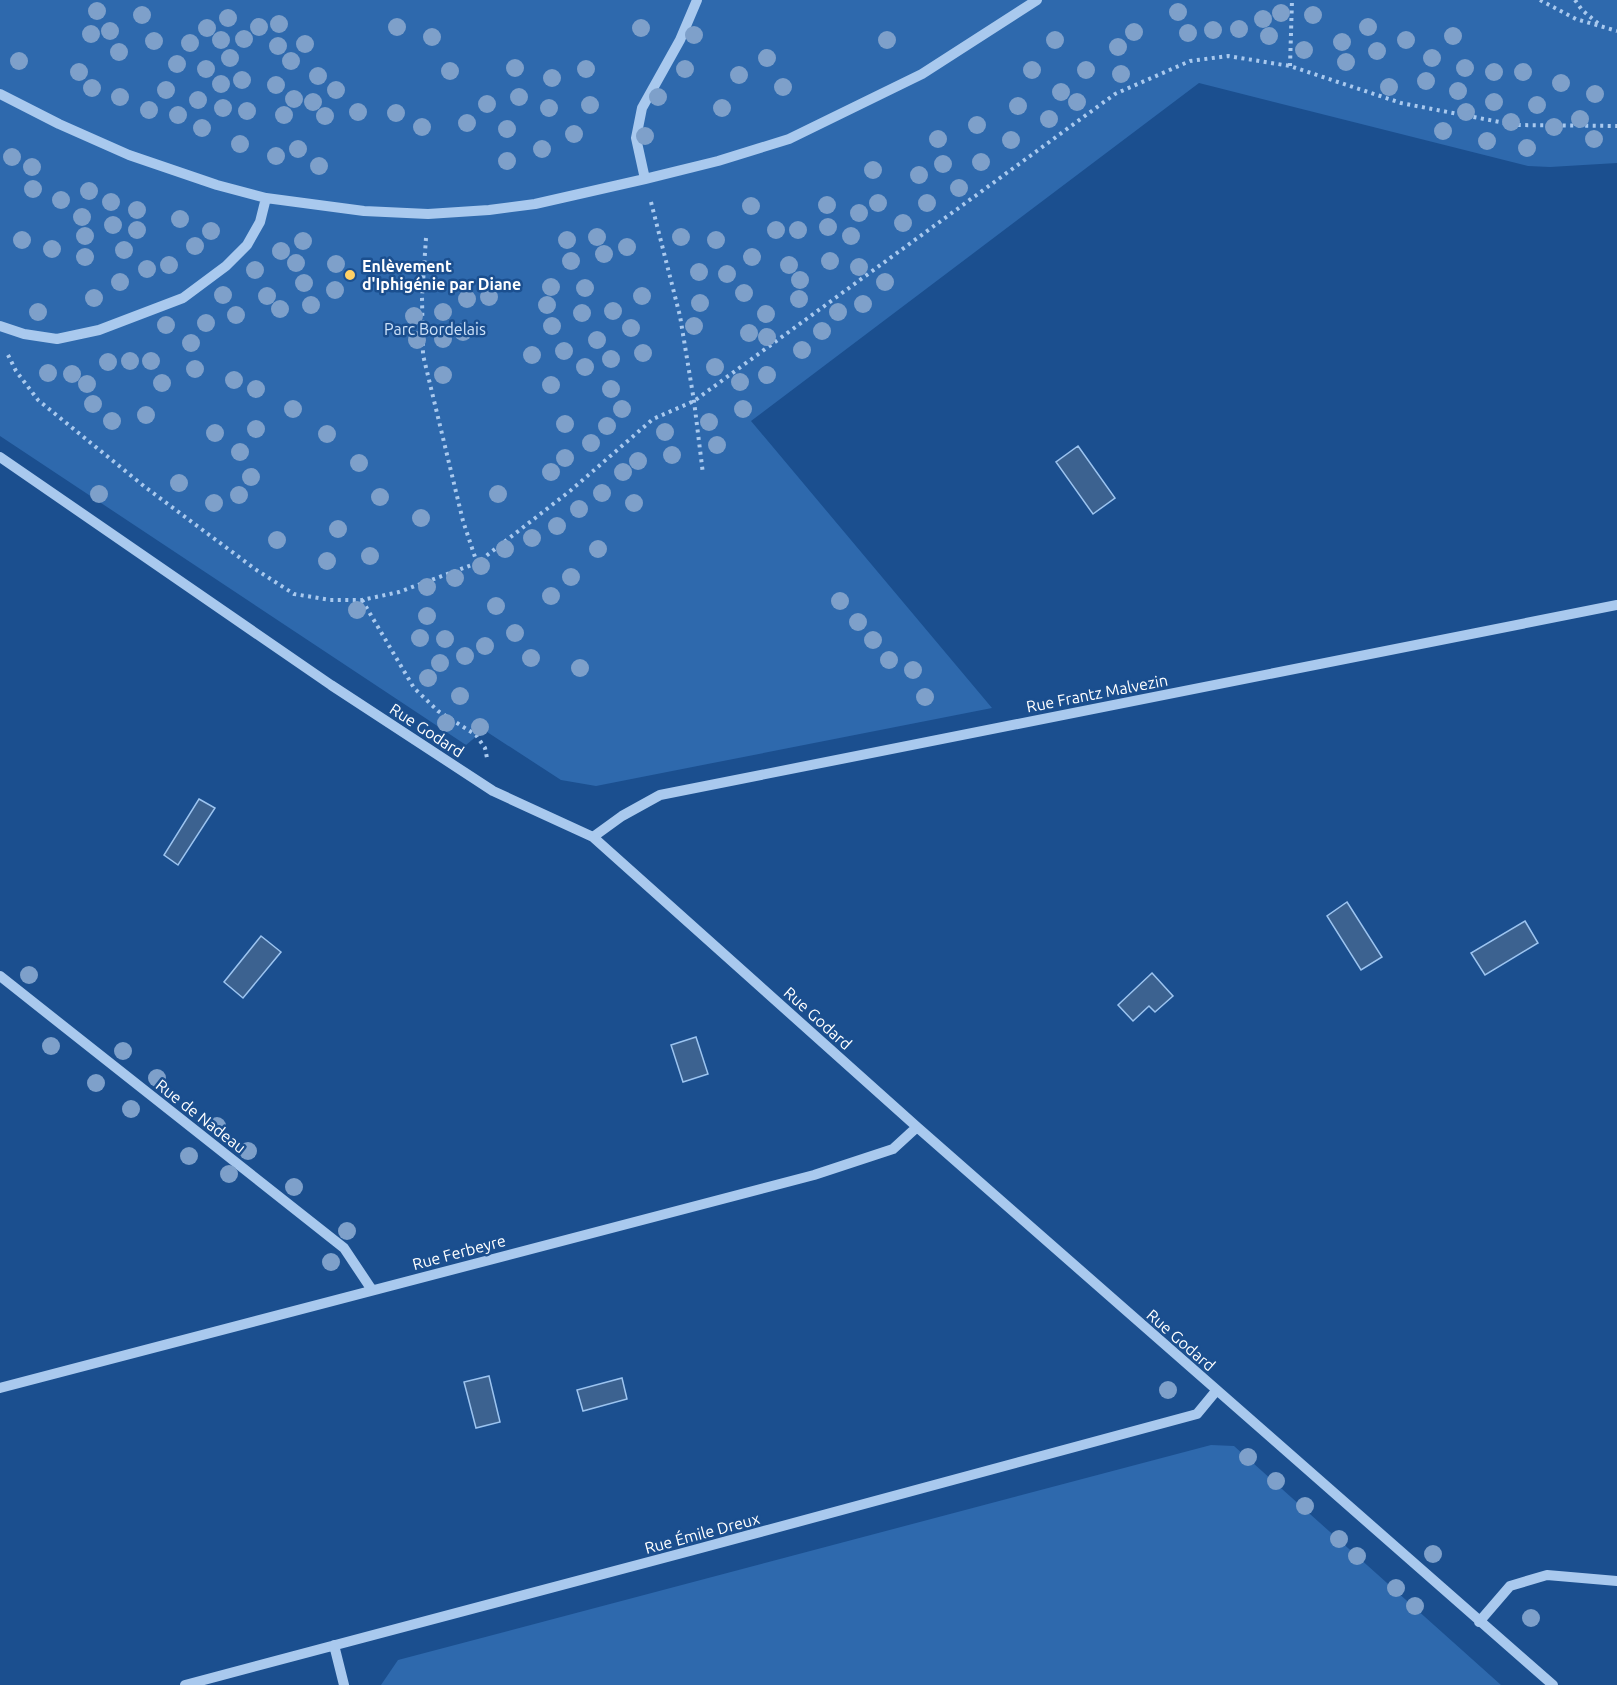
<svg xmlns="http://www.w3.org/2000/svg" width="1617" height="1685" font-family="Ubuntu,sans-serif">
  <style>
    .green { fill: #2e69ad }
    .water { fill: #3c6290; stroke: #9cc4f0; stroke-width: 1.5 }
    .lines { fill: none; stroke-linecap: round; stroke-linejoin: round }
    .path { stroke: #a9c9ee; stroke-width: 4; stroke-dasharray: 3 4.5; stroke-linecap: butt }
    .minor { stroke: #a9c9ee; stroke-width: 10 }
    .tree { fill: #7ea0ca }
    .poi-dot { fill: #ffd166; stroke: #1b4f8f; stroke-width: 2 }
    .labels { text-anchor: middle; stroke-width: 5; stroke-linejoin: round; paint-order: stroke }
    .poi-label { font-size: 16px; font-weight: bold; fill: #fff; stroke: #1b4f8f; text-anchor: start }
    .park-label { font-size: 16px; fill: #cfe3fa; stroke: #1b4f8f }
    .street-label { font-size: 16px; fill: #fff; stroke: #1b4f8f }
  </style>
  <rect width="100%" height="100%" fill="#1b4f8f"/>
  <path class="green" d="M0,0H1617V163L1550,167L1528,166L1199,83L751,421L992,708L596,786L561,780L484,730L466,745L0,436Z
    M1211,1445L1234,1446L1501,1685H381L398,1660Z"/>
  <path class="water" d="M1078,446L1115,498L1093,514L1056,462Z
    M199,799L215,808L178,865L164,855Z
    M1347,902L1382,957L1361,970L1327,916Z
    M1525,921L1538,943L1485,975L1471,953Z
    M261,936L281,952L243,998L224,982Z
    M1152,973L1173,996L1155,1012L1149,1006L1133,1021L1118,1005Z
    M696,1037L708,1074L683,1082L671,1045Z
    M489,1376L500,1422L476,1428L464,1382Z
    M622,1378L627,1399L583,1411L577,1390Z"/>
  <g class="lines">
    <path class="path" d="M1540,0L1576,19L1617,31
      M1575,0L1582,10L1600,25
      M1290,66L1292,0
      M651,202L680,316L694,401L703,474
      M426,238L422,297L423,355L463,521L477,563
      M8,355L16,371L38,400L145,487L255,569L294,594L330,600H362L399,592L477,563L570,491L653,419L694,401L1115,94L1190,61L1228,56L1290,66L1401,103L1515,125L1617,126
      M362,600L414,688L438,711L476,735L485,748L487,758"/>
    <path class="minor" d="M0,94L59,124L129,155L217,185L266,198L364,211L428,214L489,210L535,204L645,179L718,161L789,139L922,74L1037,0
      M645,179L636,138L642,108L680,40L697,0
      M0,326L24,334L57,339L99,330L183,298L226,266L247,245L260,222L266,198
      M0,457L331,685L493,791L593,837L917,1127L1553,1685
      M593,837L622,816L660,795L1617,605
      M0,976L344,1248L372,1290
      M0,1388L814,1175L893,1149L917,1127
      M1479,1622L1510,1586L1547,1575L1617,1581
      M334,1645L344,1685
      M185,1685L690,1551L1197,1414L1216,1391"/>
  </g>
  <g class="tree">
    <circle cx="97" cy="11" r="9"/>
    <circle cx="1178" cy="12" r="9"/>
    <circle cx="1281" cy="13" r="9"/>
    <circle cx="142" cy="15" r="9"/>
    <circle cx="1313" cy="15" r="9"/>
    <circle cx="228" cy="18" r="9"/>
    <circle cx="1263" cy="19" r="9"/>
    <circle cx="279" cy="24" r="9"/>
    <circle cx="259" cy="27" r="9"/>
    <circle cx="397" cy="27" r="9"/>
    <circle cx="1368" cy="27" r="9"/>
    <circle cx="207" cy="28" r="9"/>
    <circle cx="641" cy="28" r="9"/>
    <circle cx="1239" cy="29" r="9"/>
    <circle cx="1213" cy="30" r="9"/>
    <circle cx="110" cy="31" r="9"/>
    <circle cx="1134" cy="32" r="9"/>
    <circle cx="1188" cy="33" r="9"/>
    <circle cx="91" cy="34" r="9"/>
    <circle cx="694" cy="35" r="9"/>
    <circle cx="1269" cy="36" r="9"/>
    <circle cx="1453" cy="36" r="9"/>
    <circle cx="432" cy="37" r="9"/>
    <circle cx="244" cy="39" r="9"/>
    <circle cx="221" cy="40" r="9"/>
    <circle cx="887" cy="40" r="9"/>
    <circle cx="1055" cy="40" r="9"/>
    <circle cx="1406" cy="40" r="9"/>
    <circle cx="154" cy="41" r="9"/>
    <circle cx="1342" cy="42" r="9"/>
    <circle cx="190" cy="43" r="9"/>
    <circle cx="305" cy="44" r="9"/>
    <circle cx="278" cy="46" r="9"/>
    <circle cx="1118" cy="47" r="9"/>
    <circle cx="1304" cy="50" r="9"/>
    <circle cx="1377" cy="51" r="9"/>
    <circle cx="119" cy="52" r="9"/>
    <circle cx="230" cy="58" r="9"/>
    <circle cx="767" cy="58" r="9"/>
    <circle cx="1432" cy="58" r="9"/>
    <circle cx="19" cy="61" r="9"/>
    <circle cx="291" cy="61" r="9"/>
    <circle cx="1346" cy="62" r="9"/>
    <circle cx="177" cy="64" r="9"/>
    <circle cx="515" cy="68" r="9"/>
    <circle cx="1465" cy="68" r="9"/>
    <circle cx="206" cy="69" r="9"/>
    <circle cx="586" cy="69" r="9"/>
    <circle cx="685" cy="69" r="9"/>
    <circle cx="1032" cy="70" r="9"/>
    <circle cx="1086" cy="70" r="9"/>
    <circle cx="450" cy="71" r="9"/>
    <circle cx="79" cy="72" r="9"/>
    <circle cx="1494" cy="72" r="9"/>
    <circle cx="1523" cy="72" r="9"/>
    <circle cx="1121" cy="74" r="9"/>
    <circle cx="739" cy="75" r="9"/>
    <circle cx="318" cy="76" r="9"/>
    <circle cx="552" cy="78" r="9"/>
    <circle cx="242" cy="80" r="9"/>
    <circle cx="1426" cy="81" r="9"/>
    <circle cx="1561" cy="83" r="9"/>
    <circle cx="221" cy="84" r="9"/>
    <circle cx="276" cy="85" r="9"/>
    <circle cx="783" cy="87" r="9"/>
    <circle cx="1389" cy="87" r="9"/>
    <circle cx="92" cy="88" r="9"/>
    <circle cx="166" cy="90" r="9"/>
    <circle cx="336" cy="90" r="9"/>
    <circle cx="1458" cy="91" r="9"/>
    <circle cx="1061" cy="92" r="9"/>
    <circle cx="1595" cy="94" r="9"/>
    <circle cx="120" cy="97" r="9"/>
    <circle cx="519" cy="97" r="9"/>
    <circle cx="658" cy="97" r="9"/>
    <circle cx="294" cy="99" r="9"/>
    <circle cx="198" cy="100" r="9"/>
    <circle cx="313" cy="102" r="9"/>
    <circle cx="1077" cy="102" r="9"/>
    <circle cx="1494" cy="102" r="9"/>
    <circle cx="487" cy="104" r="9"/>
    <circle cx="590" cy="105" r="9"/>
    <circle cx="1537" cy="105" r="9"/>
    <circle cx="1018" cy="106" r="9"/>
    <circle cx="223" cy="108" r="9"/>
    <circle cx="549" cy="108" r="9"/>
    <circle cx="722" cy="108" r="9"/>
    <circle cx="149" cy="110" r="9"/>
    <circle cx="247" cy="111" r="9"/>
    <circle cx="358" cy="112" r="9"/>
    <circle cx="1466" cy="112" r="9"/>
    <circle cx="396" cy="113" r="9"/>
    <circle cx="178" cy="115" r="9"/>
    <circle cx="284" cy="115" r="9"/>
    <circle cx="325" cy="116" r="9"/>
    <circle cx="1049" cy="119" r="9"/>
    <circle cx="1580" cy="119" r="9"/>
    <circle cx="1511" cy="122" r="9"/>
    <circle cx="467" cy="123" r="9"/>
    <circle cx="977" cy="125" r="9"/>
    <circle cx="422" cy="127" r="9"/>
    <circle cx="1554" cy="127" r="9"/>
    <circle cx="202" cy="128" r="9"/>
    <circle cx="507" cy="129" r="9"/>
    <circle cx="1443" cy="131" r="9"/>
    <circle cx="574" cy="134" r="9"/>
    <circle cx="645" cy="136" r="9"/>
    <circle cx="938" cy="139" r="9"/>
    <circle cx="1594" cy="139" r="9"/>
    <circle cx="1011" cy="140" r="9"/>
    <circle cx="1487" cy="141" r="9"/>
    <circle cx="240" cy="144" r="9"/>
    <circle cx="1527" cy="148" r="9"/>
    <circle cx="298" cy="149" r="9"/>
    <circle cx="542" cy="149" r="9"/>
    <circle cx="276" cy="156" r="9"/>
    <circle cx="12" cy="157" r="9"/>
    <circle cx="507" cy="161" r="9"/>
    <circle cx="981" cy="162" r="9"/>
    <circle cx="943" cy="164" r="9"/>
    <circle cx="319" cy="166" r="9"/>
    <circle cx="32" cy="167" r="9"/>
    <circle cx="873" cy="170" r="9"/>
    <circle cx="919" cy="175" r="9"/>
    <circle cx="959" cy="188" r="9"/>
    <circle cx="33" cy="189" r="9"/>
    <circle cx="89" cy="191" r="9"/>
    <circle cx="61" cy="200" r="9"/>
    <circle cx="111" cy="202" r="9"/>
    <circle cx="878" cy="203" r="9"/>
    <circle cx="927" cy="203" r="9"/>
    <circle cx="827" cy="205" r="9"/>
    <circle cx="751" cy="206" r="9"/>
    <circle cx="137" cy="210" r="9"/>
    <circle cx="859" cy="213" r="9"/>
    <circle cx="82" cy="217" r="9"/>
    <circle cx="180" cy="219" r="9"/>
    <circle cx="903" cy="223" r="9"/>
    <circle cx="113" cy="225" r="9"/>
    <circle cx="828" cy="227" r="9"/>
    <circle cx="137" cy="230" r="9"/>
    <circle cx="776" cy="230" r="9"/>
    <circle cx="798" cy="230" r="9"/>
    <circle cx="211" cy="231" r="9"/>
    <circle cx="85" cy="236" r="9"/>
    <circle cx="851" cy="236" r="9"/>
    <circle cx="597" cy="237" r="9"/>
    <circle cx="681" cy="237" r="9"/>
    <circle cx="22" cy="240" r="9"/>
    <circle cx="567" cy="240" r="9"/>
    <circle cx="716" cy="240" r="9"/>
    <circle cx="303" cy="241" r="9"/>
    <circle cx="195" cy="246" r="9"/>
    <circle cx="627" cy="247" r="9"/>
    <circle cx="52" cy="249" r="9"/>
    <circle cx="124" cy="250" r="9"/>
    <circle cx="281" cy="251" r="9"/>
    <circle cx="604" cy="254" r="9"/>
    <circle cx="85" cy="257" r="9"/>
    <circle cx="752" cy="257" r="9"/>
    <circle cx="571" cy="261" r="9"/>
    <circle cx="830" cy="261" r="9"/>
    <circle cx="296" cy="263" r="9"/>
    <circle cx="336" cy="264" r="9"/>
    <circle cx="169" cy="265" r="9"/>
    <circle cx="789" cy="265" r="9"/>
    <circle cx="859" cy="267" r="9"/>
    <circle cx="147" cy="269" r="9"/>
    <circle cx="255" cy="270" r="9"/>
    <circle cx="699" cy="272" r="9"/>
    <circle cx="727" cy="274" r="9"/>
    <circle cx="800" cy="280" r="9"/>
    <circle cx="120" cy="282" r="9"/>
    <circle cx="885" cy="282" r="9"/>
    <circle cx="304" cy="283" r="9"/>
    <circle cx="551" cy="287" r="9"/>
    <circle cx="585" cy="288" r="9"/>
    <circle cx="335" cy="290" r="9"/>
    <circle cx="744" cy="293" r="9"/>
    <circle cx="223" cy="295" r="9"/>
    <circle cx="267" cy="296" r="9"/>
    <circle cx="642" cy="296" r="9"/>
    <circle cx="489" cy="297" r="9"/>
    <circle cx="94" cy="298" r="9"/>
    <circle cx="467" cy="299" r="9"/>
    <circle cx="799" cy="299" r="9"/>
    <circle cx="700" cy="303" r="9"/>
    <circle cx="863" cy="304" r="9"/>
    <circle cx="311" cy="305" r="9"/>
    <circle cx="547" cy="305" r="9"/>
    <circle cx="280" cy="309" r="9"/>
    <circle cx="613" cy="311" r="9"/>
    <circle cx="38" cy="312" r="9"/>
    <circle cx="443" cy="312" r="9"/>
    <circle cx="838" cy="312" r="9"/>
    <circle cx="582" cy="313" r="9"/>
    <circle cx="766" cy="314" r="9"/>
    <circle cx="236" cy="315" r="9"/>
    <circle cx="414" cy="316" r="9"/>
    <circle cx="206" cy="323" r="9"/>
    <circle cx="166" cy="325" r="9"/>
    <circle cx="552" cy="326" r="9"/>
    <circle cx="694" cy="326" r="9"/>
    <circle cx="631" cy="328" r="9"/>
    <circle cx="822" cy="331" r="9"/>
    <circle cx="463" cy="332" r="9"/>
    <circle cx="749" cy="333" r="9"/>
    <circle cx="767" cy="337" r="9"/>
    <circle cx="443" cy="339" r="9"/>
    <circle cx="417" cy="340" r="9"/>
    <circle cx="597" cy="340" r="9"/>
    <circle cx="191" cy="343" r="9"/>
    <circle cx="802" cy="350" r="9"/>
    <circle cx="564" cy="351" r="9"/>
    <circle cx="643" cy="353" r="9"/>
    <circle cx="532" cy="355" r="9"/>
    <circle cx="611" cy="359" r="9"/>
    <circle cx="130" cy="361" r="9"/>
    <circle cx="151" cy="361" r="9"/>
    <circle cx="108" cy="362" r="9"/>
    <circle cx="585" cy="367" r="9"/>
    <circle cx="715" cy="367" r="9"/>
    <circle cx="195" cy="369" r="9"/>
    <circle cx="48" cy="373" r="9"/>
    <circle cx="72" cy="374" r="9"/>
    <circle cx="443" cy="375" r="9"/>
    <circle cx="767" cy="375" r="9"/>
    <circle cx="234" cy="380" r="9"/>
    <circle cx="740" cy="382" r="9"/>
    <circle cx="162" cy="383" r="9"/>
    <circle cx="87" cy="384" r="9"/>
    <circle cx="551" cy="385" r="9"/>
    <circle cx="256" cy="389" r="9"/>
    <circle cx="611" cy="389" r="9"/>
    <circle cx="93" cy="404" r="9"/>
    <circle cx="293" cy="409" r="9"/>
    <circle cx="622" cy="409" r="9"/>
    <circle cx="743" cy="409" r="9"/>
    <circle cx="146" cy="415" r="9"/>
    <circle cx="112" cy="421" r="9"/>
    <circle cx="709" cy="422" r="9"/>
    <circle cx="565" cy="424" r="9"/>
    <circle cx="607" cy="426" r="9"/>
    <circle cx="256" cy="429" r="9"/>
    <circle cx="665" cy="432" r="9"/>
    <circle cx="215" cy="433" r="9"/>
    <circle cx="327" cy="434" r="9"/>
    <circle cx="591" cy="443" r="9"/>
    <circle cx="717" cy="445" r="9"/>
    <circle cx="240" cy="452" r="9"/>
    <circle cx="672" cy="455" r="9"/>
    <circle cx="565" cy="458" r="9"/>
    <circle cx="638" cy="461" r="9"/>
    <circle cx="359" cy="463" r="9"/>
    <circle cx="551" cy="472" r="9"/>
    <circle cx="623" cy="472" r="9"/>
    <circle cx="251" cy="477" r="9"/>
    <circle cx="179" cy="483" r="9"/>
    <circle cx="602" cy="493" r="9"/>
    <circle cx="99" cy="494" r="9"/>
    <circle cx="498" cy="494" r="9"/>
    <circle cx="239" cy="495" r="9"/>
    <circle cx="380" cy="497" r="9"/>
    <circle cx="214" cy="503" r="9"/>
    <circle cx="634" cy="503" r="9"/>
    <circle cx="579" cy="509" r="9"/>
    <circle cx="421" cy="518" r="9"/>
    <circle cx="557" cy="526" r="9"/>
    <circle cx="338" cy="529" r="9"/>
    <circle cx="532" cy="538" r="9"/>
    <circle cx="277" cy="540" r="9"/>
    <circle cx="505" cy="549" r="9"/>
    <circle cx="598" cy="549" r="9"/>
    <circle cx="370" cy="556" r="9"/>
    <circle cx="327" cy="561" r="9"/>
    <circle cx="481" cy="566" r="9"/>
    <circle cx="571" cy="577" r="9"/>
    <circle cx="455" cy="578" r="9"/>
    <circle cx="427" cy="587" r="9"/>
    <circle cx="551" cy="596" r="9"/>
    <circle cx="840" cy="601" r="9"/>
    <circle cx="496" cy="606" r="9"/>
    <circle cx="357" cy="610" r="9"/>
    <circle cx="427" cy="616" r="9"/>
    <circle cx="858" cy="622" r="9"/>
    <circle cx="515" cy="633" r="9"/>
    <circle cx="420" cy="638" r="9"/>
    <circle cx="445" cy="639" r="9"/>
    <circle cx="873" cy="640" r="9"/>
    <circle cx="485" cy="646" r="9"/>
    <circle cx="465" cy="656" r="9"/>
    <circle cx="531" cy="658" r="9"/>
    <circle cx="889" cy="660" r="9"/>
    <circle cx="440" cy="663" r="9"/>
    <circle cx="580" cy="668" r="9"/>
    <circle cx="913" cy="670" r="9"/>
    <circle cx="428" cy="678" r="9"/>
    <circle cx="460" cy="696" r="9"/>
    <circle cx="925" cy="697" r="9"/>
    <circle cx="446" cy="723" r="9"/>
    <circle cx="480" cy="727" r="9"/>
    <circle cx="29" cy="975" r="9"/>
    <circle cx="51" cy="1046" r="9"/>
    <circle cx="123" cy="1051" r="9"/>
    <circle cx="157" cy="1078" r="9"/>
    <circle cx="96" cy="1083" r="9"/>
    <circle cx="131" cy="1109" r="9"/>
    <circle cx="217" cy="1126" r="9"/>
    <circle cx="248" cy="1151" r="9"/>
    <circle cx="189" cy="1156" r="9"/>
    <circle cx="229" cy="1174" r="9"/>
    <circle cx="294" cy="1187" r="9"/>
    <circle cx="347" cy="1231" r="9"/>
    <circle cx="331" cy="1262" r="9"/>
    <circle cx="1168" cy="1390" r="9"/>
    <circle cx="1248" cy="1457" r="9"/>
    <circle cx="1276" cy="1481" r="9"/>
    <circle cx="1305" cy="1506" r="9"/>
    <circle cx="1339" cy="1539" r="9"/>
    <circle cx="1433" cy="1554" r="9"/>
    <circle cx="1357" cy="1556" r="9"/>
    <circle cx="1396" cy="1588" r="9"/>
    <circle cx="1415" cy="1606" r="9"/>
    <circle cx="1531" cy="1618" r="9"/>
  </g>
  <circle class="poi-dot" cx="350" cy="275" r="6"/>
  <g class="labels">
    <g class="poi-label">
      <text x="362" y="272">Enlèvement<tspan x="362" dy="18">d'Iphigénie par Diane</tspan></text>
    </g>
    <g class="park-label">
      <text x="435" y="335">Parc Bordelais</text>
    </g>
    <g class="street-label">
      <text transform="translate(1097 693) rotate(-11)" y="6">Rue Frantz Malvezin</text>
      <text transform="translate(427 730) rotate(33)" y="6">Rue Godard</text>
      <text transform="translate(818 1018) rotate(42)" y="6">Rue Godard</text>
      <text transform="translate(201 1116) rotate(38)" y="6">Rue de Nadeau</text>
      <text transform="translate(459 1252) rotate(-15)" y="6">Rue Ferbeyre</text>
      <text transform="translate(1181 1340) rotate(41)" y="6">Rue Godard</text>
      <text transform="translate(702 1533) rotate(-15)" y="6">Rue Émile Dreux</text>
    </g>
  </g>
</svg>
